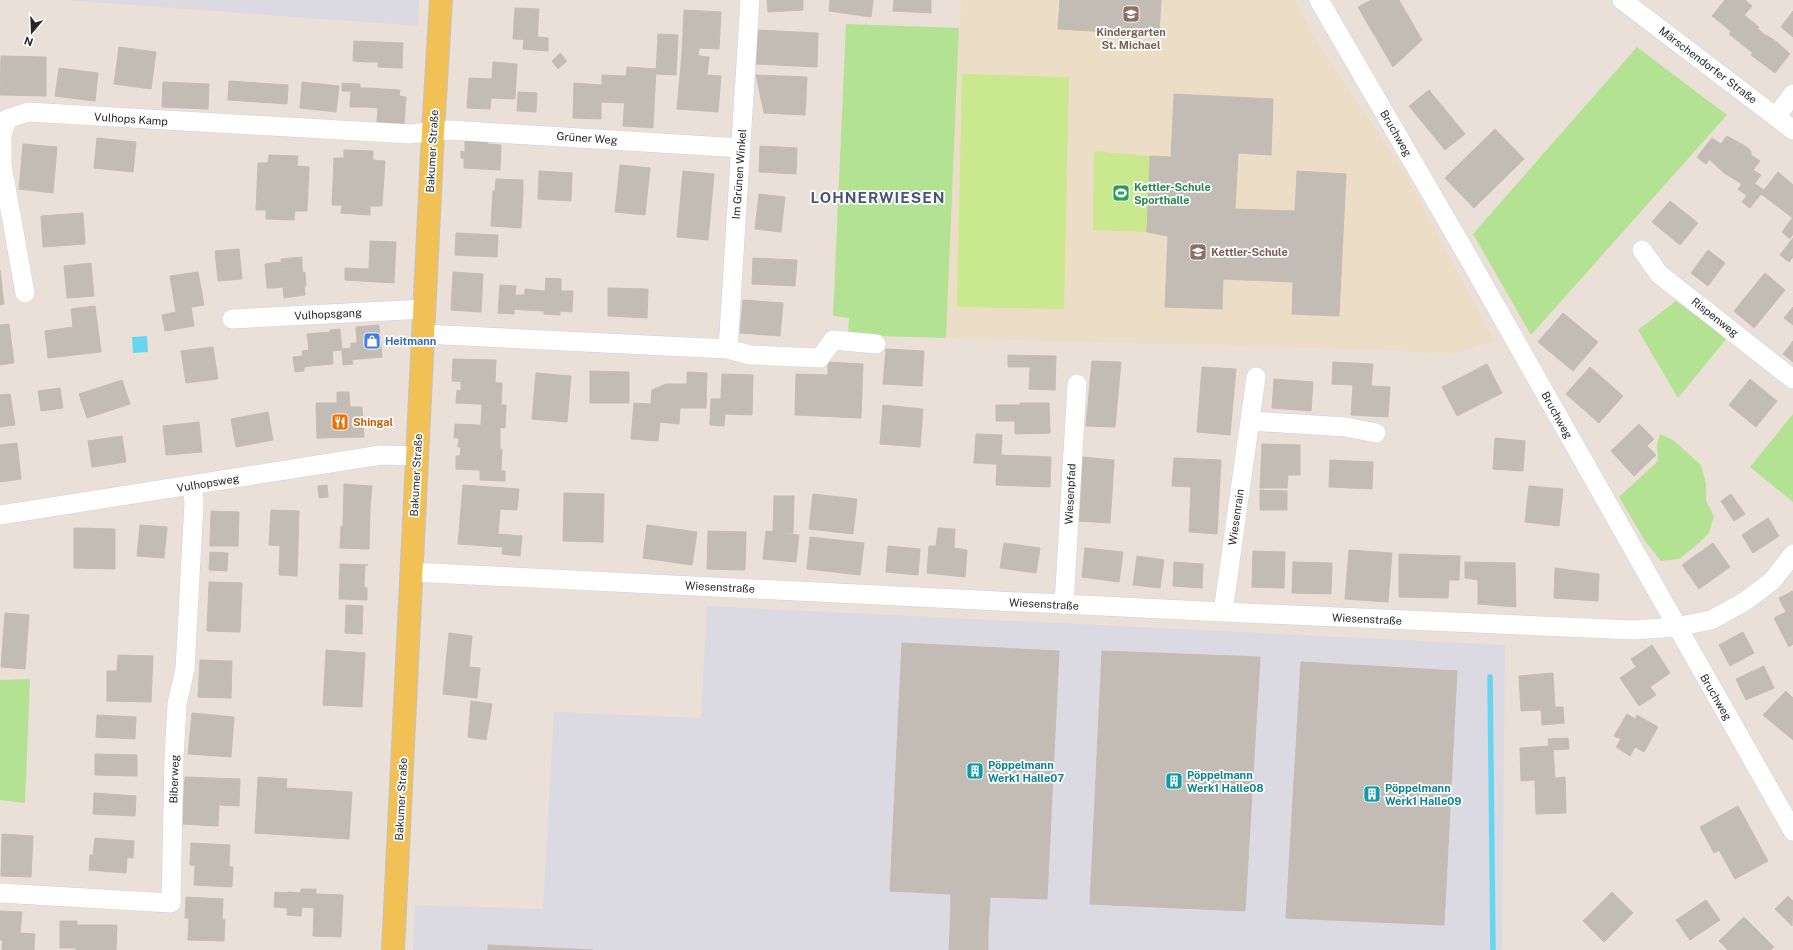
<svg xmlns="http://www.w3.org/2000/svg" width="1793" height="950" font-family="'Public Sans',sans-serif">
  <style>
    .industrial { fill: #dbd9e2 }
    .education { fill: #ecddc6 }
    .green { fill: #b4e293 }
    .pitch { fill: #cae98e }
    .water { fill: #68d5ee }
    .lines { fill: none; stroke-linecap: round; stroke-linejoin: round }
    .stream { stroke: #68d5ee; stroke-width: 5.5 }
    .building { fill: #c2bcb4; stroke: #c5bcb2 }
    .minor-casing { stroke: #cdd2e0; stroke-width: 20 }
    .major-casing { stroke: #c3c3c3; stroke-width: 24 }
    .minor { stroke: #fff; stroke-width: 19 }
    .major { stroke: #f1c156; stroke-width: 22 }
    .labels { text-anchor: middle; stroke-width: 3.5; stroke-linejoin: round; paint-order: stroke }
    .education-label { font-size: 11px; font-weight: bold; fill: #785e54; stroke: #fff }
    .street-label { font-size: 11px; fill: #272727; stroke: #fff }
    .leisure-label { font-size: 11px; font-weight: bold; fill: #27864d; stroke: #fff; text-anchor: start }
    .shop-label { font-size: 11px; font-weight: bold; fill: #366cbe; stroke: #fff; text-anchor: start }
    .food-label { font-size: 11px; font-weight: bold; fill: #c56008; stroke: #fff; text-anchor: start }
    .culture-label { font-size: 11px; font-weight: bold; fill: #0d838f; stroke: #fff; text-anchor: start }
    .district-label { font-size: 15px; font-weight: bold; letter-spacing: 1px; fill: #485477; stroke: #fff }
  </style>
  <rect width="100%" height="100%" fill="#eae0d7"/>
  <path class="industrial" d="M64,0H419L418,26Z
    M707,606L1505,645L1502,950H413L415,905L543,909L554,712L701,718Z"/>
  <path class="education" d="M961,0H1295L1321,48L1401,166L1495,341L1453,354L1383,350L946,338Z"/>
  <path class="green" d="M846,24L959,28L946,338L848,335L849,318L833,316Z
    M1637,47L1727,115L1531,335L1473,234Z
    M1676,301L1727,338L1678,398L1638,330Z
    M1793,414V502L1750,467Z
    M1660,434L1673,440L1701,465L1706,484V501L1714,516L1709,533L1699,543L1679,559L1661,561L1645,541L1619,497L1658,461L1657,445Z
    M30,679L25,803L0,800V680Z"/>
  <path class="pitch" d="M962,74L1069,77L1064,309L957,307Z
    M1094,151L1150,156L1147,232L1093,230Z"/>
  <path class="water" d="M147,336L148,352L133,353L132,337Z"/>
  <g class="lines">
    <path class="stream" d="M1490,677L1493,950"/>
  </g>
  <path class="building" d="M767,0H803V10L768,12Z
    M830,0H873L871,17L829,11Z
    M894,0H931V13L893,11Z
    M1060,0H1161L1159,35L1058,29Z
    M1371,0H1399L1422,40L1393,67L1358,7Z
    M1725,0H1745L1752,6L1731,31L1712,16Z
    M515,8L539,9L537,40L513,39Z
    M684,10L721,12L719,49L699,48L698,56L682,54Z
    M1793,11V37L1781,27Z
    M1744,15L1759,27L1744,46L1729,34Z
    M1758,29L1766,36L1753,53L1744,46Z
    M757,30L818,33L817,67L756,64Z
    M658,34L678,35L676,75L656,74Z
    M1766,35L1777,42L1790,54L1775,73L1751,55Z
    M537,37L548,38V51L523,49L524,39L537,40Z
    M354,41L403,43L402,68L378,67V59L366,58V62L353,61Z
    M119,47L156,52L151,89L114,84Z
    M560,53L567,61L558,69L552,61Z
    M682,54L709,57L707,75L721,76L718,112L677,109Z
    M1,56L46,57V96L0,95Z
    M366,58L378,59V62H366Z
    M493,62L517,64L515,99L491,98L490,109L467,108L469,78L492,79Z
    M627,67L656,69L653,128L623,126Z
    M59,68L98,73L95,101L55,96Z
    M602,75L626,76L625,103L601,102V119L573,118L574,83L602,85Z
    M756,75L807,77L805,115L764,113Z
    M229,81L288,85L287,104L228,100Z
    M163,82L209,84L208,109L162,107Z
    M302,82L339,86L336,112L300,108Z
    M342,83L360,84V91H342Z
    M360,88H367L366,107H358Z
    M367,88L400,90L399,96L406,97L404,124L377,122L378,108L366,107Z
    M1429,90L1465,134L1445,150L1409,106Z
    M351,91H359L358,107H350Z
    M518,92L537,93L536,112L517,111Z
    M1174,94L1273,99L1271,155L1238,153L1235,209L1295,211L1297,171L1346,174L1339,316L1292,314L1293,282L1223,279L1222,309L1165,307L1168,236L1147,232L1150,156L1171,157Z
    M1495,129L1524,159L1474,208L1445,178Z
    M1727,136L1745,146L1724,173L1709,159Z
    M97,138L136,142L133,172L94,168Z
    M1712,138L1721,144L1706,164L1697,157Z
    M465,140L488,141V144L501,145L500,170L464,168V158H461V151L465,152Z
    M23,144L57,147L53,193L19,189Z
    M760,146L797,148L796,174L759,172Z
    M1745,146L1751,151V155L1760,161L1742,184L1724,173Z
    M344,150L373,151V160L385,161L382,206H370V215L341,213L342,205H332L334,158H344Z
    M269,155L298,156L297,166L309,167L307,211H295L294,220L266,219V210H256L258,163H268Z
    M620,165L650,168L645,215L615,212Z
    M1753,170L1761,175L1746,195L1738,189Z
    M539,171L572,173L571,201L538,199Z
    M683,171L714,174L708,240L677,237Z
    M1778,172L1793,185L1777,206L1761,194Z
    M496,179L523,180V192L495,191Z
    M1755,184L1764,190L1750,208L1742,202Z
    M1793,185V218L1777,206Z
    M493,191L523,192L521,228L491,226Z
    M759,194L785,197L781,232L755,229Z
    M1670,201L1698,223L1680,245L1652,222Z
    M83,213L85,244L43,247L41,216Z
    M1793,217V234L1790,239L1782,232Z
    M456,233L498,235L497,257L455,255Z
    M1793,238V257L1789,262L1780,255Z
    M370,241L396,242L394,283L345,280V268L369,269Z
    M239,249L242,279L218,281L215,251Z
    M1708,250L1725,263L1708,286L1691,273Z
    M302,257V267L282,269L281,259Z
    M753,258L797,260L795,286L752,284Z
    M282,262L283,287L273,288L271,263Z
    M91,263L94,296L67,298L64,266Z
    M271,263L273,288H267L265,264Z
    M302,267L303,273L305,272L306,286H304L305,295L284,298L282,270Z
    M0,270L4,304L0,305Z
    M198,272L204,305L191,307L194,326L165,331L162,315L176,312L170,276Z
    M453,272L483,274L481,312L451,310Z
    M1765,273L1785,290L1754,328L1734,311Z
    M546,278L561,279V291H573L572,312L560,311V315L544,314V311L524,310L525,289L545,291Z
    M500,285L516,286L515,295H524V310L514,309V314L498,313Z
    M608,288L648,289L647,318L608,316Z
    M743,300L783,303L780,336L740,333Z
    M95,306L101,352L48,358L45,331L73,327L71,309Z
    M1793,307V325L1784,318Z
    M1563,313L1598,342L1573,371L1538,342Z
    M9,324L14,363L0,365V325Z
    M379,325L382,357L359,359L358,354H352L351,348V343H357L356,327Z
    M340,329L342,350L332,351L330,330Z
    M331,332L333,364L310,366V361L303,362L302,351L309,350L307,334Z
    M1793,341V362L1783,354Z
    M213,347L218,379L186,383L181,351Z
    M351,348L352,354H358L359,359L352,360L353,364L343,365L342,349Z
    M886,349L924,351L922,386L883,384Z
    M1008,355L1056,356L1055,390L1029,389L1030,367H1008Z
    M303,356V362L310,361V366L304,367V371L295,372L293,357Z
    M453,359L496,360L495,383L452,381Z
    M1092,361L1121,362L1115,427L1086,426Z
    M828,362L863,364L861,418L795,415L796,374L828,375Z
    M1333,362L1373,364L1371,386L1390,387L1388,417L1351,415L1353,385L1332,384Z
    M1487,364L1502,393L1457,416L1442,387Z
    M1202,367L1236,369L1230,435L1197,432Z
    M1590,367L1623,396L1599,423L1566,394Z
    M590,371L629,372V403H590Z
    M687,372L707,373L706,408H680L679,424L660,422L658,441L631,439L634,403L651,404L652,390L666,384H687Z
    M536,373L571,376L567,422L532,419Z
    M722,374L753,375L752,415L725,414L724,426L710,425L711,399H721Z
    M1274,379L1313,382L1311,411L1272,408Z
    M1750,379L1777,401L1756,427L1729,405Z
    M122,380L130,404L87,418L79,394Z
    M461,381L502,383L501,405L456,403L457,390L461,391Z
    M60,388L63,408L41,411L38,391Z
    M337,392H349L350,407H362L364,437L317,438L316,403H337Z
    M10,394L15,425L0,427V395Z
    M1020,403H1049L1050,433L1015,434V421H996V405H1020Z
    M482,404L506,405L505,428L481,425Z
    M883,405L923,409L920,447L880,444Z
    M268,412L273,440L236,447L231,419Z
    M199,422L202,452L166,455L163,426Z
    M455,424L500,426V449L458,447L459,438H454Z
    M1639,424L1654,439L1647,446L1656,455L1634,476L1611,451Z
    M976,434L1002,435L1001,455L1051,457L1050,487L996,485L997,464L974,463Z
    M122,436L126,462L92,467L88,441Z
    M1495,438L1525,441L1523,471L1493,469Z
    M17,443L21,479L0,482V445Z
    M1262,444L1300,445V475H1288L1287,488H1260Z
    M461,447L502,449L501,471L456,469V456H460Z
    M1082,457L1114,460L1112,494L1081,492Z
    M1174,458L1221,460L1217,534L1189,532L1191,487L1172,486Z
    M1330,460L1373,462L1372,489L1329,487Z
    M480,470L505,471V481L480,480Z
    M344,484L372,486L370,507L369,549L340,548L341,526H343Z
    M327,485L328,497L319,498L318,486Z
    M463,485L519,489L517,510L500,509L498,534L522,536L520,556L502,554L503,547L458,544Z
    M1529,486L1563,489L1559,526L1525,522Z
    M1260,490L1287,491V510H1260Z
    M1081,492L1112,494L1110,523L1079,521Z
    M564,493L604,494L603,542L563,541Z
    M813,494L857,499L853,534L809,529Z
    M1731,494L1745,514L1734,521L1721,501Z
    M774,496H794L793,533L773,532Z
    M271,510L299,511L298,547L269,545Z
    M211,511L239,512L238,546H210Z
    M1768,518L1779,536L1753,553L1742,535Z
    M140,525L167,527L164,558L137,556Z
    M647,525L697,532L692,565L643,558Z
    M74,528L115,529V569L74,568Z
    M938,528L955,529L954,548L967,550L965,577L927,573L929,546H936Z
    M708,531L746,532L745,570L707,569Z
    M766,531L799,535L796,562L763,559Z
    M810,537L864,543L860,575L807,569Z
    M1004,543L1040,548L1036,573L1000,568Z
    M1713,543L1730,567L1699,589L1682,565Z
    M280,546L298,547L297,576L279,575Z
    M888,546L920,549L918,575L886,572Z
    M1085,548L1123,552L1119,582L1082,577Z
    M1349,550L1392,553L1388,602L1345,599Z
    M1253,551L1285,552L1284,588L1252,587Z
    M210,552L228,553L227,571L209,570Z
    M1399,554L1460,556L1459,580H1449L1448,598L1399,597Z
    M1137,556L1164,560L1160,588L1133,585Z
    M1174,562L1203,564L1202,588L1173,586Z
    M1293,562L1332,563L1331,594L1292,593Z
    M1465,562L1515,563L1516,607L1478,604V580L1465,578Z
    M340,564L368,565H365L364,587L367,588V600L339,599Z
    M1555,568L1599,574L1598,601L1554,598Z
    M209,582L242,583L240,632L207,631Z
    M1793,591V644L1789,647L1774,618L1786,612L1779,598Z
    M346,605L363,606L362,634L345,633Z
    M5,613L29,615L25,669L1,667Z
    M1743,632L1754,653L1730,666L1719,645Z
    M449,633L472,636L469,667L480,668L477,698L443,694Z
    M902,643L1059,651L1047,899L990,897L988,932L950,930L951,894L890,891Z
    M1652,645L1670,673L1650,687L1656,695L1639,706L1620,678L1636,667L1631,659Z
    M326,650L365,653L362,707L323,705Z
    M1102,651L1260,657L1245,911L1090,904Z
    M118,655L153,656L151,702L107,701V671H117Z
    M200,660L232,661L231,698L198,697Z
    M1301,662L1457,671L1444,925L1286,918Z
    M1764,666L1774,688L1746,700L1736,679Z
    M1553,673L1555,707H1563L1564,723L1542,725L1541,710L1521,711L1519,676Z
    M1786,691L1793,698V740L1763,715Z
    M471,701L492,704L486,740L468,737Z
    M192,713L234,717L231,757L188,754Z
    M1627,714L1635,719L1637,715L1658,727L1644,752L1635,747L1630,756L1616,747L1621,739L1614,736Z
    M97,715L136,717L135,739L96,737Z
    M1568,738L1569,749L1553,750L1555,778L1565,777L1566,813L1536,814L1535,780L1521,781L1520,748L1549,746L1548,739Z
    M95,754L137,755V776L95,775Z
    M185,777L240,779L239,806L219,805L218,826L182,824Z
    M258,777L287,779L286,788L352,792L349,839L255,833Z
    M94,793L136,796L135,816L93,814Z
    M1738,806L1768,861L1735,879L1719,850L1714,853L1700,827Z
    M2,834L33,836L31,877L1,876Z
    M95,838L134,841L133,858L93,855Z
    M191,843L230,845L229,867L190,865Z
    M90,855L127,858L126,873L89,870Z
    M195,866L233,867L232,887L194,885Z
    M301,889H316V894L343,895L341,937L313,936L314,908L302,907L301,916L287,915L288,892L300,893Z
    M275,892L288,893L287,908L274,907Z
    M1612,892L1633,913L1604,942L1583,921Z
    M1788,896L1793,901L1792,926L1775,909Z
    M186,897L223,899L222,920L185,918Z
    M1706,900L1720,920L1690,940L1676,920Z
    M0,911L22,912L20,933L35,934L34,950H2L3,940H0Z
    M1744,917L1774,947L1771,950H1728L1719,941Z
    M189,918L225,920L224,941L188,940Z
    M60,921H77L76,948H60Z
    M76,925H117L116,950H76Z
    M950,930L988,932V950H949Z
    M488,945L593,950H488Z"/>
  <g class="lines">
    <g class="minor-casing">
      <path id="minor" d="M1319,0L1464,250L1793,831
        M1622,0L1793,130
        M1776,117L1793,94
        M1642,250L1659,274L1793,379
        M25,293L2,165V135L7,119L28,112L409,134L449,130L741,148
        M232,319L425,309
        M424,334L728,349L750,355L820,358L833,340L876,344
        M728,349L750,0
        M1250,421L1346,427L1376,433
        M0,515L381,455L417,456
        M411,572L1223,612L1634,630L1676,627L1711,620L1744,602L1772,581L1793,554
        M1064,605L1077,384
        M1223,612L1256,377
        M0,893L171,903L174,759L177,704L185,669L194,503L192,485"/>
    </g>
    <g class="major-casing">
      <path id="major" d="M393,950L433,132L441,0"/>
    </g>
    <use href="#minor" class="minor"/>
    <use href="#major" class="major"/>
  </g>
  <defs>
    <g id="school-square" transform="scale(0.9)"><rect x="-9" y="-9" width="18" height="18" rx="4" fill="#8d6e63" stroke="#fff"/><path d="M0-5L7-2L0 1L-7-2ZM-4 1L0 2.5L4 1V4Q0 6-4 4Z" fill="#fff"/></g>
    <g id="stadium-square" transform="scale(0.9)"><rect x="-9" y="-9" width="18" height="18" rx="4" fill="#2e9e5b" stroke="#fff"/><path d="M0-5a6.5 5 0 1 0 0 10a6.5 5 0 1 0 0-10ZM-3.5-1.8h7v3.6h-7Z" fill="#fff"/></g>
    <g id="shop-square" transform="scale(0.9)"><rect x="-9" y="-9" width="18" height="18" rx="4" fill="#3f7fe0" stroke="#fff"/><path d="M-5-2.5h2.3a2.7 3.5 0 0 1 5.4 0H5L5.5 6h-11ZM-1.5-2.5h3a1.5 2.3 0 0 0-3 0Z" fill="#fff"/></g>
    <g id="restaurant-square" transform="scale(0.9)"><rect x="-9" y="-9" width="18" height="18" rx="4" fill="#e8710a" stroke="#fff"/><path d="M-5-6h1v4h1v-4h1v4h1v-4h1v5L-1.5 .5V6h-2V.5L-5-1ZM5-6V6H3V1.5H1.5Q1.5-4 5-6Z" fill="#fff"/></g>
    <g id="building-square" transform="scale(0.9)"><rect x="-9" y="-9" width="18" height="18" rx="4" fill="#0f9aa8" stroke="#fff"/><path d="M-4-6H4V6H1V3H-1V6H-4ZM-2.5-4.3h1.7v1.8h-1.7ZM.8-4.3h1.7v1.8H.8ZM-2.5-1h1.7V.8h-1.7ZM.8-1h1.7V.8H.8Z" fill="#fff"/></g>
  </defs>
  <g fill-rule="evenodd">
    <use href="#school-square" x="1131" y="14"/>
    <use href="#stadium-square" x="1121" y="193"/>
    <use href="#school-square" x="1198" y="252"/>
    <use href="#shop-square" x="372" y="341"/>
    <use href="#restaurant-square" x="340" y="422"/>
    <use href="#building-square" x="975" y="771"/>
    <use href="#building-square" x="1174" y="781"/>
    <use href="#building-square" x="1372" y="794"/>
  </g>
  <g class="labels">
    <g class="education-label">
      <text x="1131" y="36">Kindergarten<tspan x="1131" dy="13">St. Michael</tspan></text>
      <text x="1211" y="256" text-anchor="start">Kettler-Schule</text>
    </g>
    <g class="street-label">
      <text transform="translate(1708 65) rotate(37)" y="4">Märschendorfer Straße</text>
      <text transform="translate(131 119) rotate(4)" y="4">Vulhops Kamp</text>
      <text transform="translate(1396 133) rotate(60)" y="4">Bruchweg</text>
      <text transform="translate(587 138) rotate(4)" y="4">Grüner Weg</text>
      <text transform="translate(432 151) rotate(-87)" y="4">Bakumer Straße</text>
      <text transform="translate(739 174) rotate(-86)" y="4">Im Grünen Winkel</text>
      <text transform="translate(328 314) rotate(-3)" y="4">Vulhopsgang</text>
      <text transform="translate(1715 317) rotate(38)" y="4">Rispenweg</text>
      <text transform="translate(1557 415) rotate(61)" y="4">Bruchweg</text>
      <text transform="translate(416 475) rotate(-87)" y="4">Bakumer Straße</text>
      <text transform="translate(208 483) rotate(-9)" y="4">Vulhopsweg</text>
      <text transform="translate(1070 494) rotate(-87)" y="4">Wiesenpfad</text>
      <text transform="translate(1236 517) rotate(-82)" y="4">Wiesenrain</text>
      <text transform="translate(720 587) rotate(3)" y="4">Wiesenstraße</text>
      <text transform="translate(1044 604) rotate(3)" y="4">Wiesenstraße</text>
      <text transform="translate(1367 619) rotate(3)" y="4">Wiesenstraße</text>
      <text transform="translate(1716 697) rotate(60)" y="4">Bruchweg</text>
      <text transform="translate(174 779) rotate(-88)" y="4">Biberweg</text>
      <text transform="translate(401 799) rotate(-87)" y="4">Bakumer Straße</text>
    </g>
    <g class="leisure-label">
      <text x="1134" y="191">Kettler-Schule<tspan x="1134" dy="13">Sporthalle</tspan></text>
    </g>
    <g class="shop-label">
      <text x="385" y="345">Heitmann</text>
    </g>
    <g class="food-label">
      <text x="353" y="426">Shingal</text>
    </g>
    <g class="culture-label">
      <text x="988" y="769">Pöppelmann<tspan x="988" dy="13">Werk1 Halle07</tspan></text>
      <text x="1187" y="779">Pöppelmann<tspan x="1187" dy="13">Werk1 Halle08</tspan></text>
      <text x="1385" y="792">Pöppelmann<tspan x="1385" dy="13">Werk1 Halle09</tspan></text>
    </g>
    <g class="district-label">
      <text x="878" y="203">LOHNERWIESEN</text>
    </g>
  </g>
  <g transform="translate(32 32) rotate(199)" stroke="#ffffff" stroke-width="3" paint-order="stroke">
  <path d="M0-3L7 15L0 10L-7 15Z" fill="#272727"/>
  <text y="-6" font-size="11" font-weight="bold" text-anchor="middle" fill="#272727">N</text>
  </g>
</svg>
